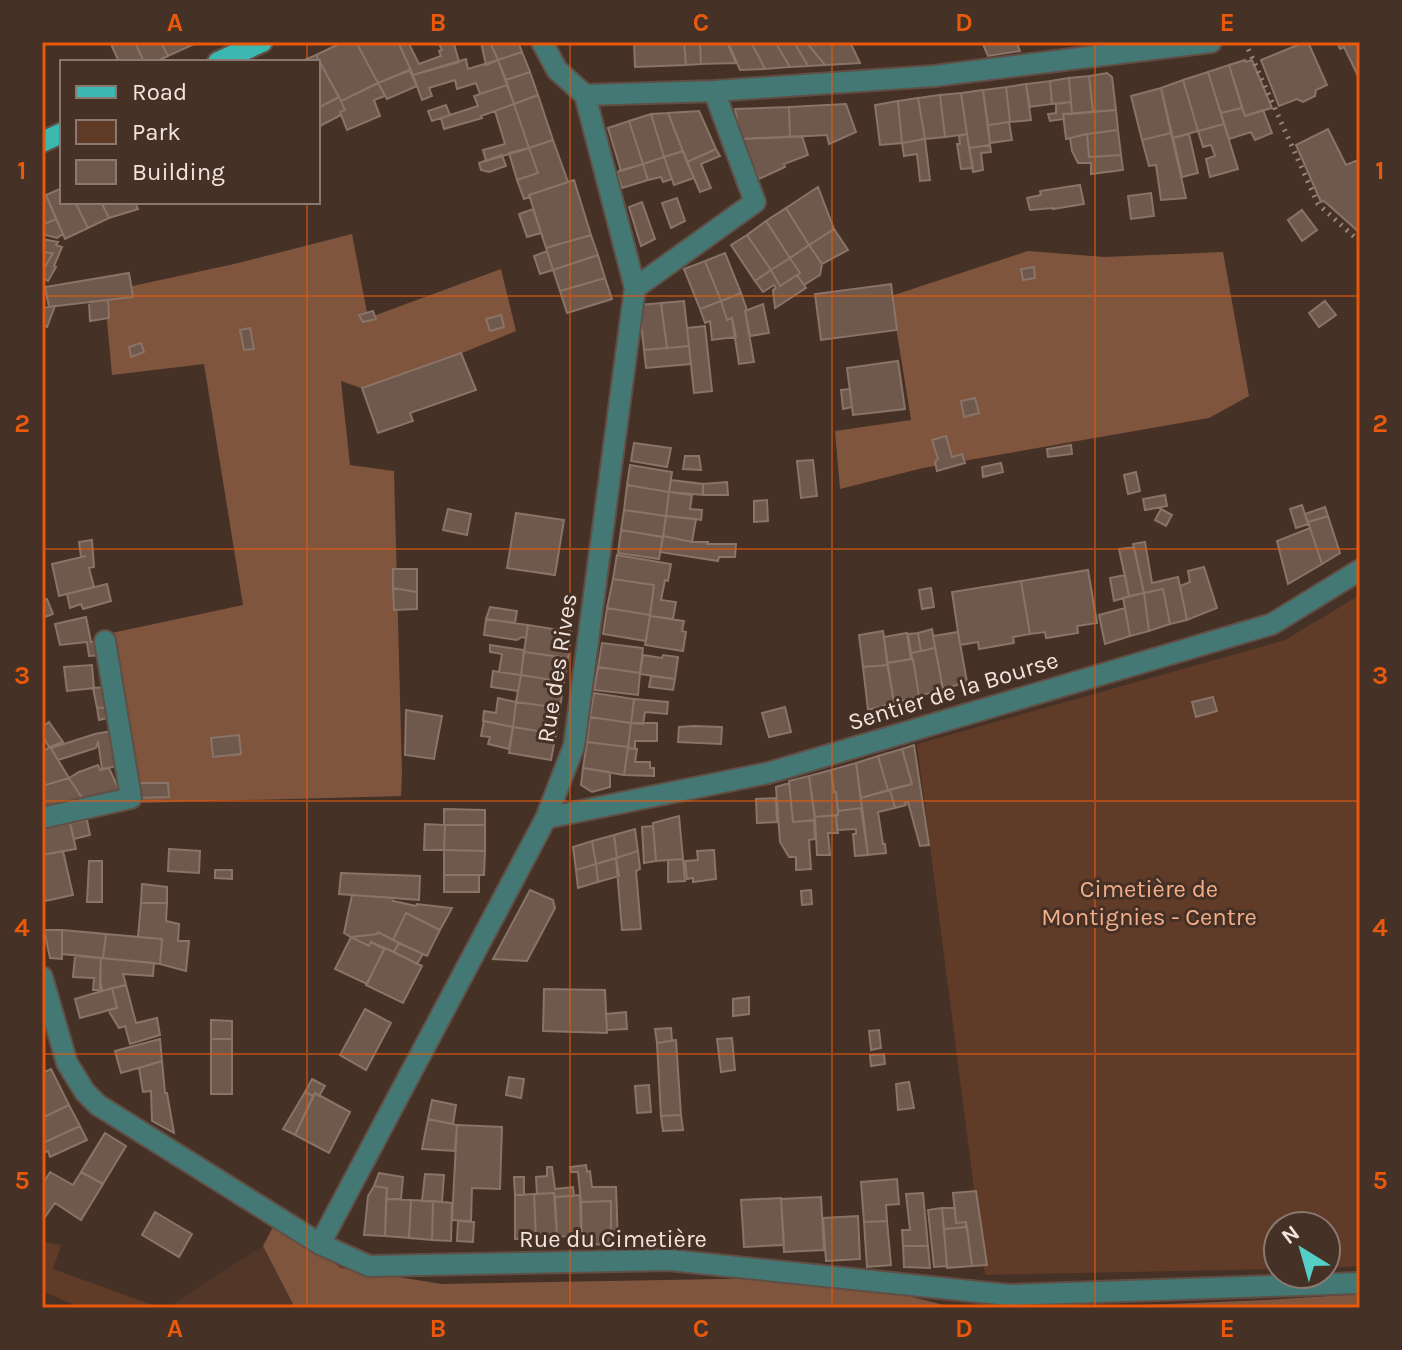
<svg xmlns="http://www.w3.org/2000/svg" width="1402" height="1350" font-family="Karla,sans-serif">
<rect width="100%" height="100%" fill="#463127"/>
<path fill="#523729" d="M263,1246L295,1308H167L168,1307Z"/>
<path fill="#5f3b28" d="M1360,595V1266L1326,1268V1226H1278V1269L985,1275L917,744L1285,640Z
M42,1242L61,1245L53,1269L161,1308H81L42,1291Z"/>
<path fill="#7f553e" d="M352,234L368,318L501,269L516,331L462,353L361,388L341,381L350,465L394,471L402,772L401,796L136,803L107,634L243,605L204,364L112,375L105,299L128,287L234,264Z
M1028,251L1105,257L1223,252L1249,396L1209,418L923,468L840,489L835,431L911,420L891,296Z
M276,1221L341,1268L442,1284L832,1277L956,1308H295L263,1246Z
M1360,1294V1308H1071L1266,1300Z"/>
<path fill="#6f594d" stroke="#8a7367" stroke-width="2" d="M110,42H135L144,62H119Z
M135,42H161L168,56L155,62H144Z
M161,42H194V44L168,56Z
M343,42H356L378,83L341,101L316,55Z
M356,42H398L411,70L378,83Z
M398,42H408L419,64L441,56L439,51L442,50L438,42H459L454,44L459,62L413,75Z
M481,42H490L498,60L486,65Z
M490,42H518L522,52L498,60Z
M634,42H684L686,65L635,67Z
M684,42H700L701,64L686,65Z
M700,42H727L736,63L701,64Z
M728,42H751L765,69L740,70Z
M774,42H775L790,67L765,69L751,42Z
M775,42H794L808,66L790,67Z
M794,42H806L825,65L808,66Z
M806,42H850L860,63L825,65Z
M982,42H1016L1020,51L988,56Z
M1305,42H1308L1327,85L1316,90L1315,96L1303,102L1297,99L1279,106L1261,60Z
M1337,42H1360V80L1344,47L1340,49Z
M522,52L530,72L506,80L498,60Z
M316,55L339,97L318,108V62H300Z
M466,59L468,69L498,60L507,85L480,94L476,83L457,89L455,80L429,88L432,96L422,100L413,75Z
M1245,60L1246,62L1252,60L1272,108L1245,116L1229,65Z
M1229,65L1242,108L1221,113L1208,72Z
M409,70L417,86L387,99L378,83Z
M530,72L538,95L514,104L506,80Z
M1208,72L1224,124L1198,131L1183,80Z
M1107,73L1112,77L1116,110L1093,112L1089,76Z
M1089,76L1093,112L1072,114L1069,78Z
M1069,78L1071,102L1052,104L1050,81Z
M1183,80L1198,131L1173,138L1161,88Z
M1050,81L1052,104L1030,107L1026,84Z
M378,83L385,96L374,100L380,116L347,130L340,112L345,110L341,101Z
M1026,84L1031,120L1010,122L1006,87Z
M507,85L514,104L481,116L482,118L444,129L441,118L478,106L474,96Z
M1006,87L1010,122L988,125L983,90Z
M1161,88L1171,133L1142,140L1131,96Z
M983,90L990,145L969,148L961,93Z
M961,93L967,134L945,137L940,95Z
M538,95L553,140L529,148L514,104Z
M940,95L945,137L925,139L918,98Z
M339,97L345,110L340,112L341,115L320,126L318,121V108Z
M918,98L925,139L902,143L898,101Z
M898,101L902,143L880,145L875,105Z
M1071,102L1072,114H1063L1064,119L1050,121L1048,114L1056,113V104Z
M514,104L529,148L486,161L483,150L505,144L495,111Z
M846,104L856,132L829,144L827,135L790,137L789,107Z
M446,105L450,115L432,121L428,111Z
M789,107L790,137L741,139L735,109Z
M1242,108L1245,116L1263,110L1272,133L1255,140L1251,132L1229,139L1221,113Z
M1116,110L1118,130L1087,134L1066,139L1063,114Z
M699,111L716,149L687,162L668,113Z
M668,113L683,151L664,157L651,114Z
M651,114L664,157L643,164L629,121Z
M629,121L643,164L621,171L608,128Z
M1009,122L1012,140L990,143L988,125Z
M1224,124L1238,169L1210,177L1206,159L1215,156L1211,145L1203,147L1198,131Z
M1328,129L1346,165L1358,160L1360,164V233L1324,201L1321,202L1296,145Z
M1118,130L1121,155L1089,157L1087,134Z
M1171,133L1186,198L1161,200L1156,165L1149,166L1142,140Z
M967,134L973,168L961,169L957,144H960L959,136Z
M1087,134L1089,157L1121,155L1123,170L1091,174V163H1078L1072,151L1070,138Z
M1189,134L1198,173L1182,177L1173,138Z
M802,136L808,155L784,164L785,167L759,179L741,139Z
M925,139L930,180L920,181L917,154L904,156L902,143Z
M553,140L568,182L529,195L530,197L524,199L517,180L538,173L529,148Z
M990,145L991,152L981,153L983,170L973,172L969,148Z
M529,148L538,173L517,180L509,153Z
M716,149L720,156L701,164L711,188L700,192L687,162Z
M683,151L694,178L674,185L664,157Z
M502,155L506,166L489,172L481,170L479,163Z
M664,157L672,179L663,182L661,177L648,180L643,164Z
M643,164L648,180L622,188L617,173L619,171Z
M574,180L591,235L546,248L529,195Z
M1080,185L1084,204L1053,209V208L1030,210L1027,198L1041,195L1040,191Z
M818,187L834,229L809,245L786,208Z
M62,188V202H75L88,228L65,239L46,195Z
M1151,193L1154,216L1131,219L1128,196Z
M46,195L56,219L42,225V197Z
M677,198L685,221L671,228L662,203Z
M75,202H101L109,218L88,228Z
M101,202H135L138,209L109,218Z
M642,202L655,239L641,246L629,207Z
M786,208L809,245L790,258L766,221Z
M533,209L541,233L527,237L519,214Z
M1302,210L1317,230L1302,241L1288,220Z
M56,219L63,234L57,238L42,234V225Z
M766,221L790,258L771,270L747,235Z
M834,229L848,250L822,264L809,245Z
M591,235L598,255L553,270L546,248Z
M747,235L771,270L755,281L731,245Z
M42,239L58,242L56,245L62,247L54,266L56,267L48,281L45,279L42,282V272L53,253L42,252Z
M809,245L822,264L820,275L804,285L797,275L800,273L790,258Z
M547,251L553,270L540,274L534,256Z
M42,252L53,253L42,272Z
M725,253L741,293L721,301L705,261Z
M598,255L605,278L560,291L553,270Z
M790,258L800,273L780,286L771,270Z
M705,261L721,301L700,309L684,269Z
M1034,267L1035,278L1023,280L1021,269Z
M771,270L780,286L797,275L806,288L775,308L773,290L776,288L774,285L763,292L755,281Z
M129,273L133,297L49,307L45,287Z
M605,278L612,299L567,313L560,291Z
M891,284L897,330L821,340L815,294Z
M741,293L747,310L745,311L754,362L739,364L732,318L727,320L721,301Z
M108,300L109,318L90,321L89,302Z
M684,301L689,346L667,348L661,303Z
M721,301L727,320L732,318L736,337L712,340L710,321L705,323L700,309Z
M1325,301L1336,315L1319,327L1309,313Z
M661,303L667,348L644,350L639,305Z
M763,304L769,333L750,336L745,311Z
M55,306L47,327L42,324V308Z
M373,311L376,319L363,322L359,315Z
M501,315L504,327L490,331L486,319Z
M705,326L712,391L694,393L687,328Z
M250,328L254,349L244,350L240,330Z
M141,343L144,352L131,357L129,347Z
M689,346L691,364L646,368L644,350Z
M461,353L476,390L410,413L413,421L378,433L362,388Z
M898,361L905,409L853,415L847,368Z
M850,389L852,407L843,409L841,390Z
M975,398L979,413L964,417L961,401Z
M946,436L952,457L962,454L965,463L937,471L935,462L938,459L932,440Z
M634,443L671,448L667,467L631,461Z
M1071,445L1072,454L1048,457L1047,449Z
M685,456H699L701,470L683,469Z
M813,460L817,496L801,498L797,461Z
M1001,463L1003,472L983,477L982,467Z
M630,465L672,472L669,492L627,485Z
M1136,472L1140,491L1128,494L1124,475Z
M671,480L703,484V495L669,492Z
M727,482L728,495H703V484Z
M627,485L669,492L666,516L624,510Z
M669,492L692,495L690,509L702,510L701,520L666,516Z
M1165,495L1167,506L1145,510L1143,499Z
M767,500L768,521L754,522V501Z
M1302,505L1308,524L1296,528L1290,509Z
M1325,507L1328,516L1308,522L1305,514Z
M448,509L471,514L467,535L443,530Z
M1161,509L1172,515L1166,526L1155,520Z
M624,510L666,516L663,537L621,530Z
M516,513L564,520L555,575L507,568Z
M666,516L696,519L692,542L663,536Z
M1328,516L1340,553L1322,564L1308,522Z
M1310,528L1322,564L1288,584L1277,541Z
M621,530L663,537L659,559L618,553Z
M663,536L692,542H708L707,544H736L735,557H719L718,561L660,552Z
M92,540L94,567L89,568L94,587L59,596L52,564L86,556L81,557L79,542Z
M1145,542L1152,583L1178,577L1187,620L1170,624L1163,589L1144,593L1133,544Z
M1134,547L1144,593L1129,596L1119,549Z
M617,555L671,564L668,581L665,580L661,600L676,602L673,619L650,616L654,585L613,579Z
M1204,567L1217,608L1187,620L1180,586L1190,582L1188,571Z
M393,569H417V592L393,588Z
M1088,570L1097,623L1077,626L1078,633L1046,638L1045,632L1030,634L1021,581Z
M1125,575L1129,596L1114,601L1110,578Z
M613,579L654,585L650,615L607,608Z
M1021,581L1030,634L1013,637L1014,643L979,649L978,642L960,645L952,592Z
M107,584L111,601L83,609L81,604L70,608L67,594Z
M393,588L417,592V609L394,610Z
M931,588L934,607L922,609L919,590Z
M1163,589L1170,624L1149,631L1144,593Z
M1144,593L1149,631L1130,636L1123,598Z
M47,599L53,614L42,618V600Z
M490,607L517,611L515,623L486,619Z
M607,608L650,615L646,641L603,634Z
M1125,608L1130,636L1105,644L1099,615Z
M650,616L684,621L682,631L686,632L683,651L645,645Z
M86,617L91,642H101L104,655L89,656L87,642L60,645L55,624Z
M486,619L528,625L526,638L522,637L517,640L484,635Z
M528,625L572,632L568,658L524,652Z
M932,629L935,648L921,651L918,633Z
M883,631L888,665L863,667L859,635Z
M958,632L967,682L943,689L933,636Z
M907,633L911,659L887,663L884,637Z
M918,633L921,651L911,653L908,634Z
M602,643L643,648L640,673L598,667Z
M490,645L524,650L521,675L499,672L502,654L490,652Z
M935,648L943,689L919,696L913,659H912L911,653Z
M524,652L568,658L564,682L521,675Z
M643,655L662,658L663,655L678,657L675,679L640,674Z
M912,659H913L919,696L894,703L887,663Z
M92,665L94,688L67,691L64,667Z
M888,665L894,703L868,710L863,667Z
M598,667L640,673L638,695L594,690Z
M493,671L521,675L518,691L491,687Z
M521,675L564,682L560,708L516,702Z
M651,676L675,679L673,690L649,687Z
M107,687L111,707L97,708L93,688Z
M594,693L634,699L631,723L590,717Z
M1213,697L1217,711L1196,717L1192,702Z
M498,698L516,702L513,727L483,721L484,711L496,713Z
M634,699L668,702L667,714L645,712L643,724L631,723Z
M516,702L560,708L556,734L513,727Z
M111,707L112,717L99,720L97,708Z
M785,707L791,732L769,737L762,713Z
M406,710L442,716L434,759L405,755Z
M590,717L631,723L628,747L587,742Z
M484,721L513,727L509,749L488,744L490,737L481,736Z
M49,722L63,742L49,747L42,735V727Z
M631,723H657V741H635V749L628,748Z
M694,726L722,727L721,744L678,742L679,727Z
M513,727L556,734L551,760L509,753Z
M117,730L123,765L102,769L98,741L96,748L58,760L51,748L95,734Z
M239,735L241,754L213,757L211,738Z
M587,742L628,747L624,775L583,768Z
M914,745L929,845L920,846L908,802L905,803L906,805L895,808L890,790L912,784L902,749Z
M50,747L69,778L42,786V752Z
M628,748L637,749L635,762H650V768H654V776L624,775Z
M902,749L912,784L888,790L878,756Z
M878,756L888,790L861,798L856,763Z
M856,763L862,808L838,811L836,792H834L831,770Z
M98,765L100,770L109,768L119,790L84,801L69,778L79,772Z
M583,768L610,772V787L592,792L581,785Z
M831,770L834,792H836L838,815L815,817L809,776Z
M809,776L815,820L793,822L789,781Z
M69,778L84,801L42,810V786Z
M138,783H168L169,797L138,798Z
M789,783L793,822L814,820L815,839L809,840L811,869L796,870V857H789L780,842L776,787Z
M890,790L895,808L878,812L883,844H885L886,853L868,855L861,798Z
M776,798L777,822L757,823L756,799Z
M861,808L868,855L855,856L853,834H856V829L837,830L836,815H838V811Z
M444,809L485,810V825H445L444,850H424L425,824L444,825Z
M836,815L838,833H828L830,855H817L815,817Z
M679,816L683,859L656,861L653,823Z
M87,820L90,835L74,839L70,823Z
M70,823L76,849L42,855V829Z
M445,825H485V851L444,850Z
M653,826L656,861L644,863L642,827Z
M635,829L638,851L617,858L614,835Z
M614,835L617,858L596,864L592,841Z
M592,841L596,864L576,870L573,847Z
M169,849L200,851L199,873L168,871Z
M444,850L485,851L484,875H444Z
M714,850L716,879L693,882V878L687,879L685,861L698,860L697,851Z
M63,851L73,895L45,901L42,887V855Z
M638,851L640,869L636,871L641,929L622,930L616,858Z
M616,858L619,876L598,882L596,864Z
M683,859L685,881L668,882V860Z
M89,861H102V902H87Z
M596,864L598,882L578,888L576,870Z
M215,870H232V879L215,878Z
M341,873L420,876L419,900L339,894Z
M444,875H479V892H444Z
M142,884L167,887V903H141Z
M530,890L553,900L555,908L527,961L493,959Z
M811,890L812,904L802,905L801,891Z
M352,895L394,898L393,901L416,906L417,904L452,908L440,930L406,913L393,940L378,932L377,934L351,937L344,933Z
M141,903H167L166,921L179,924L178,941H189L186,971L160,964L162,939L138,937Z
M406,913L440,930L427,956L393,940Z
M44,930H62V959L50,958Z
M62,930L106,934L103,958L62,954Z
M378,932L399,943L394,952L371,942L369,946L351,937L377,934Z
M106,934L162,939L160,964L103,958Z
M351,937L369,946L371,942L384,949L367,984L335,969Z
M399,943L423,954L417,964L394,952Z
M385,948L422,966L403,1003L366,985Z
M75,956L101,958L100,990H93L94,978L73,977Z
M101,958L154,963L153,976L123,974L126,985L102,991L100,978Z
M126,985L136,1023L157,1018L160,1035L130,1044L125,1026L119,1028L108,1010L117,1008L112,988Z
M112,988L117,1008L80,1018L75,999Z
M544,989L605,990L607,1033L543,1031Z
M749,997V1014L733,1016V999Z
M365,1009L391,1023L366,1070L340,1055Z
M626,1012L627,1029L607,1030L606,1014Z
M211,1020L232,1021V1039H211Z
M671,1028L672,1041L657,1043L655,1029Z
M879,1030L881,1048L871,1050L869,1031Z
M732,1038L735,1070L721,1072L717,1039Z
M160,1039L162,1061L121,1073L115,1051Z
M211,1039H232V1094H211Z
M676,1040L681,1115L661,1116L657,1043Z
M884,1054L885,1064L871,1066L870,1055Z
M162,1061L165,1093H167L174,1133L152,1121L151,1091L143,1092L139,1068Z
M51,1069L69,1105L42,1118V1073Z
M509,1077L524,1079L521,1098L506,1095Z
M312,1079L325,1086L319,1096L315,1093L313,1096L305,1092Z
M909,1082L914,1108L898,1110L896,1084Z
M649,1085L651,1112L637,1113L635,1086Z
M305,1092L313,1096L295,1135L283,1129Z
M315,1093L350,1112L329,1153L295,1135Z
M432,1100L456,1105L453,1124L428,1119Z
M69,1105L80,1126L43,1143L42,1118Z
M681,1115L683,1130L663,1131L661,1116Z
M428,1119L457,1125L455,1151L422,1149Z
M457,1125L502,1127L500,1189L472,1188L471,1221L452,1220Z
M80,1126L87,1140L50,1157L48,1151L42,1153V1140L43,1143Z
M105,1133L126,1146L103,1184L81,1172Z
M586,1165L587,1172L590,1171L592,1187H616L618,1242L611,1241V1201L581,1202L578,1172H571L570,1167Z
M547,1167H552L555,1189L573,1187L574,1196L555,1197L554,1193L537,1194L536,1177L547,1176Z
M50,1172L73,1185L81,1172L103,1184L81,1220L55,1203L45,1217L42,1215V1185Z
M379,1173L403,1177L401,1199H386L387,1188L374,1186Z
M425,1174L444,1175L442,1202L422,1201Z
M514,1177H524V1195H515Z
M897,1179L899,1204L886,1205L887,1221L864,1222L861,1182Z
M374,1186L387,1188L385,1236L364,1235L368,1196Z
M976,1191L987,1265L972,1266L966,1222L956,1223L953,1193Z
M554,1193L557,1237L536,1238L534,1194Z
M923,1193L928,1246H903L902,1230H910L906,1194Z
M534,1194L536,1238L515,1239V1195Z
M580,1195L581,1235L557,1237L555,1197Z
M821,1197L824,1250L784,1252L781,1199Z
M781,1198L784,1245L744,1247L741,1200Z
M386,1199L411,1200L409,1238L385,1236Z
M411,1200L433,1201L432,1240L409,1238Z
M433,1201L452,1203L451,1241L432,1240Z
M611,1201V1244L582,1245L581,1202Z
M942,1208H955L956,1223L966,1222V1227L944,1229Z
M942,1208L947,1266L934,1267L928,1210Z
M155,1212L192,1234L179,1257L142,1235Z
M858,1216L860,1259L826,1261L823,1218Z
M458,1221L474,1222L473,1242L457,1241Z
M887,1221L891,1265L867,1267L864,1222Z
M967,1227L972,1266L947,1268L944,1229Z
M903,1246H928L930,1268L904,1267Z"/>
<g fill="none" stroke-linecap="round" stroke-linejoin="round">
<defs>
<path id="minor" d="M542,42L557,70L585,95L714,91L934,76L1211,42
M635,288L755,202L714,91
M42,818L131,798L105,641
M546,818L768,773L1272,624L1360,570
M42,977L67,1063L85,1092L98,1105L320,1244L369,1266L669,1260L1009,1295L1360,1283
M320,1244L546,818L574,746L635,288L585,95"/>
<path id="major" d="M218,62L262,42
M42,142L62,133"/>
</defs>
<use href="#minor" stroke="#614e44" stroke-width="24"/>
<use href="#major" stroke="#614e44" stroke-width="24"/>
<path stroke="#95847b" stroke-width="5" stroke-dasharray="2 6" stroke-linecap="butt" d="M1245,42L1318,204L1360,242"/>
<use href="#minor" stroke="#437874" stroke-width="20"/>
<use href="#major" stroke="#3bb8b0" stroke-width="20"/>
</g>
<path fill="none" stroke="#e8590c" stroke-width="2" stroke-opacity="0.55" d="M307,42V62M570,42V1308M832,42V1308M1095,42V1308M307,202V1308M42,296H1360M42,549H1360M42,801H1360M42,1054H1360"/>
<g text-anchor="middle" dominant-baseline="central" stroke-width="6" stroke-linejoin="round" paint-order="stroke">
<g font-size="24" fill="#f1e4dd" stroke="#463127">
<text transform="translate(557 668) rotate(-81)">Rue des Rives</text>
<text transform="translate(953 691) rotate(-17)">Sentier de la Bourse</text>
<text x="613" y="1239">Rue du Cimetière</text>
</g>
<g font-size="24" fill="#f3ad88" stroke="#463127">
<text x="1149" y="889">Cimetière de<tspan x="1149" dy="28">Montignies - Centre</tspan></text>
</g>
</g>
<rect width="1402" height="1350" fill="none" stroke="#463127" stroke-width="88"/>
<rect x="60" y="60" width="260" height="144" fill="#463127" stroke="#8a7970" stroke-width="2"/>
<rect x="76" y="86" width="40" height="12" fill="#3bb8b0" stroke="#8a7970" stroke-width="2"/>
<text x="132" y="100" font-size="24" fill="#f1e4dd">Road</text>
<rect x="76" y="120" width="40" height="24" fill="#5f3b28" stroke="#8a7970" stroke-width="2"/>
<text x="132" y="140" font-size="24" fill="#f1e4dd">Park</text>
<rect x="76" y="160" width="40" height="24" fill="#6f594d" stroke="#8a7970" stroke-width="2"/>
<text x="132" y="180" font-size="24" fill="#f1e4dd">Building</text>
<g transform="translate(1302 1250) rotate(323)"><circle r="38" fill="#463127" stroke="#8a7970" stroke-width="2"/>
<path d="M0-6L14 30L0 20L-14 30Z" fill="#55cec6"/>
<text y="-12" font-size="22" font-weight="bold" text-anchor="middle" fill="#f1e4dd">N</text>
</g>
<rect x="44" y="44" width="1314" height="1262" fill="none" stroke="#e8590c" stroke-width="3"/>
<g font-size="26" text-anchor="middle" font-weight="bold" fill="#e8590c">
<text x="175" y="31">A</text>
<text x="438" y="31">B</text>
<text x="701" y="31">C</text>
<text x="964" y="31">D</text>
<text x="1227" y="31">E</text>
<text x="22" y="179">1</text>
<text x="1380" y="179">1</text>
<text x="22" y="432">2</text>
<text x="1380" y="432">2</text>
<text x="22" y="684">3</text>
<text x="1380" y="684">3</text>
<text x="22" y="936">4</text>
<text x="1380" y="936">4</text>
<text x="22" y="1189">5</text>
<text x="1380" y="1189">5</text>
<text x="175" y="1337">A</text>
<text x="438" y="1337">B</text>
<text x="701" y="1337">C</text>
<text x="964" y="1337">D</text>
<text x="1227" y="1337">E</text>
</g>
</svg>
